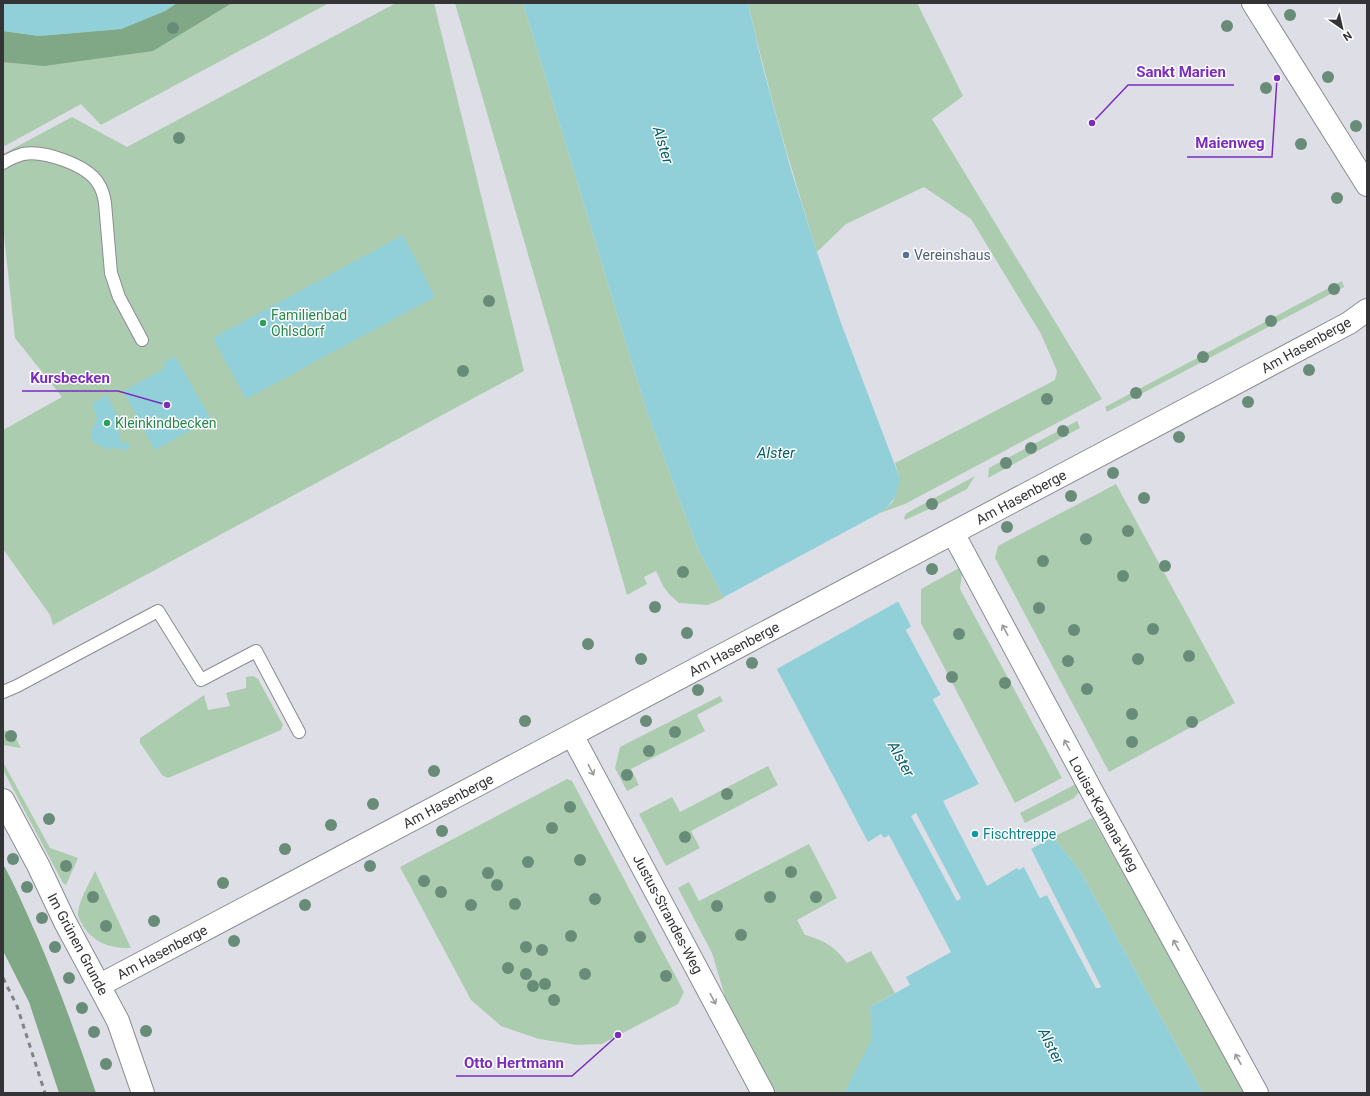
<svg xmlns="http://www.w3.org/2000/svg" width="1370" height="1096" font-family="Roboto,sans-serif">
<rect width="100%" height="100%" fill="#dedfe6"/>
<path fill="#abccaf" d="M3,3H329L101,125L81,104L3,147Z
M396,3H434L524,371L53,625L50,615L3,549V430L62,397L15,338L3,226V154L72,117L127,147Z
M455,3H523L646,409L698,549L724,598L708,605L679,603L670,595L663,586L656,571L644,577L647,584L627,595Z
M748,3H917L963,96L932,119L1102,399L905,504L880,513L893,502L899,476L895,463L1055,380L1057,371L1041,334L971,219L924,187L846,224L817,252C791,169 767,87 748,3Z
M1342,281L1344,287L1107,412L1105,407Z
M1077,421L1080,428L988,478L989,468Z
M975,476L967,489L927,510L905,520L904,517L907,513Z
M1116,484L1235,703L1109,772L995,558L998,546Z
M959,568L962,573L960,589L1062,778L1015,803L921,623V589Z
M253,676L258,679L283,725L281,730L168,778L162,775L140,743V738L204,695L208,710L230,706L226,693L246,688V677Z
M720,696L723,701L697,715L705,731L631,769L639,785L627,791L615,768L620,747Z
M3,730L13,733L21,748L3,745Z
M3,762L50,848L78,858L66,885L63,883L3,770Z
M768,766L778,785L691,831L700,848L666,866L639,814L672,797L680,812Z
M567,779L572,781L684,992L678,1004L602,1044L577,1045L539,1039L501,1026L471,1000L400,867Z
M1076,784L1080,791L1074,798L1025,823L1020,813Z
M1092,818L1247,1093H1203L1080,871L1053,837Z
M809,844L837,898L797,920L805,935C826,941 834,946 847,963L871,951L895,993L870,1007L873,1039L844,1093H775L727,1003L712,953L678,888L689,882L699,901Z
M95,871L131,948C111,949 94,943 83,926C81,921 77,917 78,912C80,898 89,884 95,871Z"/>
<path fill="#80a786" d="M177,3H232L153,51L44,66L3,62V31L39,36L121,29L165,11Z
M3,864C16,887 26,912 37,936C59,987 78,1040 96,1093H59L29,1002L3,951Z"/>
<path fill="#92d0d9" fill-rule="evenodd" d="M3,3H177L165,11L121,29L39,36L3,31Z
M523,3H748L762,64L791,170L817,252L841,323L899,476C900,504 880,514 858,526L909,622L911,627L906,630L941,695L933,700L979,784L943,801L987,886L1017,868L1019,870L1024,867L1040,898L1047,895L1096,988L1101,987L1031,849L1053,837L1080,871L1203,1093H844L872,1039L870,1007L910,985L906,977L951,952L889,835L884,838L881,834L868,842L736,592L724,598L698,549L646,409ZM916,813L961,898L957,901L911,816Z
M403,235L435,297L246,399L213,338Z
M175,356L211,419L155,450L123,391L165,368L163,363Z
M107,395L118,417V427L120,441L130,444V447L126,450H122L120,447L117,449L112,448L110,449C102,447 90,444 91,434C91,429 96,424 97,419L92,403Z"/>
<path fill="#dedfe6" d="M880,513L881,515L860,527L899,601L775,670L735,594L725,599L724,597Z
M911,627L912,629L909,631L943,694L942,696L936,700L981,783L980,785L933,699L941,695L906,630Z
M1030,847L1052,892L1101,987L1096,988L1047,895L1040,898L1023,865L1026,866L1041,896L1046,893L1049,894L1097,985H1098L1050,893L1029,850Z"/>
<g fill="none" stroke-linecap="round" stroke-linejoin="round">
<defs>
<path id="service" d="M3,163C9,159 16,156 23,154C44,150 87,165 98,183C102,189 104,196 105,203L111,273L119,297L142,340
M3,692L17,686L158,611L201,680L256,651L299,732"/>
<path id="minor" d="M953,533L1096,799L1257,1093
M572,735L763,1093
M3,800L38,865L65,922L118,1021L143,1093
M100,985L1349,323L1367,310"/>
<path id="tertiary" d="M1253,3L1367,185"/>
</defs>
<use href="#service" stroke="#8b8c92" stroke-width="14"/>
<use href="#minor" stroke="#8b8c92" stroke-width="24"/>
<use href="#tertiary" stroke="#8b8c92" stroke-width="24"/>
<use href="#service" stroke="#fff" stroke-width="12"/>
<use href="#minor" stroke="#fff" stroke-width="22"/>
<use href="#tertiary" stroke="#fff" stroke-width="22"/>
<path stroke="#818286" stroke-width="3" stroke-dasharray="5 5" stroke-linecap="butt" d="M3,978L17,1006L45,1093"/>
</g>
<g fill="#698c78">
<circle cx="1290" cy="15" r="6"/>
<circle cx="1227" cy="26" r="6"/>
<circle cx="173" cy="28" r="6"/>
<circle cx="1328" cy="77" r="6"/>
<circle cx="1266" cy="88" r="6"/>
<circle cx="1356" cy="126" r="6"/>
<circle cx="179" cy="138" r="6"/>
<circle cx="1301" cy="144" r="6"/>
<circle cx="1337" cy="198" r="6"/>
<circle cx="1334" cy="289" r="6"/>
<circle cx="489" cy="301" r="6"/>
<circle cx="1271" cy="321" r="6"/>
<circle cx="1203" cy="357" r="6"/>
<circle cx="1309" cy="370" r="6"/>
<circle cx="463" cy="371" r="6"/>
<circle cx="1136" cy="393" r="6"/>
<circle cx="1047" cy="399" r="6"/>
<circle cx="1248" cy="402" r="6"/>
<circle cx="1063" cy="431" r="6"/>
<circle cx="1179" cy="437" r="6"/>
<circle cx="1031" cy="448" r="6"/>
<circle cx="1006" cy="463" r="6"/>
<circle cx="1113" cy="473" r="6"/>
<circle cx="1071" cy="496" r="6"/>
<circle cx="1144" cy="498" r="6"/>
<circle cx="932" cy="504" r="6"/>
<circle cx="1007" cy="527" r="6"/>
<circle cx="1128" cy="531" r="6"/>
<circle cx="1086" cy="539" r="6"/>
<circle cx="1043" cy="561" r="6"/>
<circle cx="1165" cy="566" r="6"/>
<circle cx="932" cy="569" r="6"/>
<circle cx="683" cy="572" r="6"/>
<circle cx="1123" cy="576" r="6"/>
<circle cx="655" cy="607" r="6"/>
<circle cx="1039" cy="608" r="6"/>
<circle cx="1153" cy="629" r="6"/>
<circle cx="1074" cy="630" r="6"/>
<circle cx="687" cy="633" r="6"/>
<circle cx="959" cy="634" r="6"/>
<circle cx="588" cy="644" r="6"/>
<circle cx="1189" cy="656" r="6"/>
<circle cx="641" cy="659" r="6"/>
<circle cx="1138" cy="659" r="6"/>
<circle cx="1068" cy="661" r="6"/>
<circle cx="752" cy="663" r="6"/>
<circle cx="952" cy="677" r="6"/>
<circle cx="1005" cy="683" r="6"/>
<circle cx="1087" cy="689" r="6"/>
<circle cx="698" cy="690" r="6"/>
<circle cx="1132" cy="714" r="6"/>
<circle cx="525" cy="721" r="6"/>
<circle cx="646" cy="721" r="6"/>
<circle cx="1192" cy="722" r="6"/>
<circle cx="675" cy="732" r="6"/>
<circle cx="11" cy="736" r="6"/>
<circle cx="1132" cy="742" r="6"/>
<circle cx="649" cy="751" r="6"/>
<circle cx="434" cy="771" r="6"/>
<circle cx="627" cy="775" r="6"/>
<circle cx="727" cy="794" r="6"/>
<circle cx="373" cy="804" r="6"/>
<circle cx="570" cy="807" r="6"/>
<circle cx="49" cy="819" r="6"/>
<circle cx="331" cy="825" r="6"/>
<circle cx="552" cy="828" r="6"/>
<circle cx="442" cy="831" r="6"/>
<circle cx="685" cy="837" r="6"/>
<circle cx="285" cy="849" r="6"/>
<circle cx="13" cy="859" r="6"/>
<circle cx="580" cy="860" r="6"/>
<circle cx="528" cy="862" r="6"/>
<circle cx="66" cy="866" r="6"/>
<circle cx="370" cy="866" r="6"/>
<circle cx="791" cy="872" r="6"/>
<circle cx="488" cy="873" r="6"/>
<circle cx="424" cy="881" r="6"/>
<circle cx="223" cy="883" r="6"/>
<circle cx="497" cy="885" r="6"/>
<circle cx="27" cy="887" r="6"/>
<circle cx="441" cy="892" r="6"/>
<circle cx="93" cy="897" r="6"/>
<circle cx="770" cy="897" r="6"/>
<circle cx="816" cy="897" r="6"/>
<circle cx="595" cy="899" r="6"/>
<circle cx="515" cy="904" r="6"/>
<circle cx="305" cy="905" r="6"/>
<circle cx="471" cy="905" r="6"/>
<circle cx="717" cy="906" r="6"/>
<circle cx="42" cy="918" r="6"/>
<circle cx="154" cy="921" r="6"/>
<circle cx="106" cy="926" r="6"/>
<circle cx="741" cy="935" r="6"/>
<circle cx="571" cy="936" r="6"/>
<circle cx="640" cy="937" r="6"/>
<circle cx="234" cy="941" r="6"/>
<circle cx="55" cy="947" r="6"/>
<circle cx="526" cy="947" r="6"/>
<circle cx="542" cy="950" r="6"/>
<circle cx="508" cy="968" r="6"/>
<circle cx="526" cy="974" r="6"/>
<circle cx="585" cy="974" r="6"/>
<circle cx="666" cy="976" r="6"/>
<circle cx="69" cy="978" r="6"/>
<circle cx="545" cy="984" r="6"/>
<circle cx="533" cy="986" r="6"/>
<circle cx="554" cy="1000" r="6"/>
<circle cx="82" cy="1008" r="6"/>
<circle cx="146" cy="1031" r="6"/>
<circle cx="94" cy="1032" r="6"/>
<circle cx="106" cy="1064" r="6"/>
</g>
<defs><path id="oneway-shaft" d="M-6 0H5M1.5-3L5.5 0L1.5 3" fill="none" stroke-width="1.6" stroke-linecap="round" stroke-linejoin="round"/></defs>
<g stroke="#9a9a9b">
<use href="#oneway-shaft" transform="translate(1005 630) rotate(-118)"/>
<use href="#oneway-shaft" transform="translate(1067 745) rotate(-118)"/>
<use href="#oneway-shaft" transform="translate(591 770) rotate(62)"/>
<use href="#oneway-shaft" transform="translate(1176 945) rotate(-119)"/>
<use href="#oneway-shaft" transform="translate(713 999) rotate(62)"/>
<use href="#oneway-shaft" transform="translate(1238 1059) rotate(-119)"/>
</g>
<circle fill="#5c6f8a" stroke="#fff" stroke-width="1.5" cx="906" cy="255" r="4"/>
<g fill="#2e9e5b" stroke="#fff" stroke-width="1.5">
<circle cx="263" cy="323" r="4"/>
<circle cx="107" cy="423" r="4"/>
</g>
<circle fill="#0f9aa8" stroke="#fff" stroke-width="1.5" cx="975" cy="834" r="4"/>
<g text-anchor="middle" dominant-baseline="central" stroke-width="3" stroke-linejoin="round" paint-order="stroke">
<g font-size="14" fill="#4e5e75" stroke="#fff" text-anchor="start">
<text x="914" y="255">Vereinshaus</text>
</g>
<g font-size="14" fill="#27864d" stroke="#fff" text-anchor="start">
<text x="271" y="315">Familienbad<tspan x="271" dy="16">Ohlsdorf</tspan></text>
<text x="115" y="423">Kleinkindbecken</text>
</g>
<g font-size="14" fill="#343437" stroke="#fff">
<text transform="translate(1306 345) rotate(-29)">Am Hasenberge</text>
<text transform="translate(1021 497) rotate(-28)">Am Hasenberge</text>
<text transform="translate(734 649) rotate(-28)">Am Hasenberge</text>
<text transform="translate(448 801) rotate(-28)">Am Hasenberge</text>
<text transform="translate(1104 814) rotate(61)">Louisa-Kamana-Weg</text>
<text transform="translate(668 914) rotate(62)">Justus-Strandes-Weg</text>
<text transform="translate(78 944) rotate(62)">Im Grünen Grunde</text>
<text transform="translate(162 952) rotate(-28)">Am Hasenberge</text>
</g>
<g font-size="14" fill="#0d838f" stroke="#fff" text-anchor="start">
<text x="983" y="834">Fischtreppe</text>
</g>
<g font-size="15" font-style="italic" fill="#05606a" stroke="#fff">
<text transform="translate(663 145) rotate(73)">Alster</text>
<text x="776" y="453">Alster</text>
<text transform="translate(901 759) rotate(61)">Alster</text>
<text transform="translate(1051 1046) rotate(63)">Alster</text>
</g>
</g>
<path fill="none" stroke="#7b2cbf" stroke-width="1.5" d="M1092 123L1128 85H1234M1277 78L1272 157H1187M167 405L118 391H22M618 1035L572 1076H456"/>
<g fill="#7b2cbf" stroke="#fff" stroke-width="1.5">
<circle cx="1092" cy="123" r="4"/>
<circle cx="1277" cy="78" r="4"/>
<circle cx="167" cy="405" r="4"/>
<circle cx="618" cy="1035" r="4"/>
</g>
<g font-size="15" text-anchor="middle" font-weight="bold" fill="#7b2cbf" stroke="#fff" stroke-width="3" stroke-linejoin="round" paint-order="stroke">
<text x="1181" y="77">Sankt Marien</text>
<text x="1230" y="148">Maienweg</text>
<text x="70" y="383">Kursbecken</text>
<text x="514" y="1068">Otto Hertmann</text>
</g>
<rect width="1370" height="1096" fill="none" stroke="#343437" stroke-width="8"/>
<g transform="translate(1342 28) rotate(146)" stroke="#ffffff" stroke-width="3" paint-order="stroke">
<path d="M0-3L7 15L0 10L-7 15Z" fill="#343437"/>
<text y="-6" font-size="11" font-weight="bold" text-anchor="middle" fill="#343437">N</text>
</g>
</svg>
